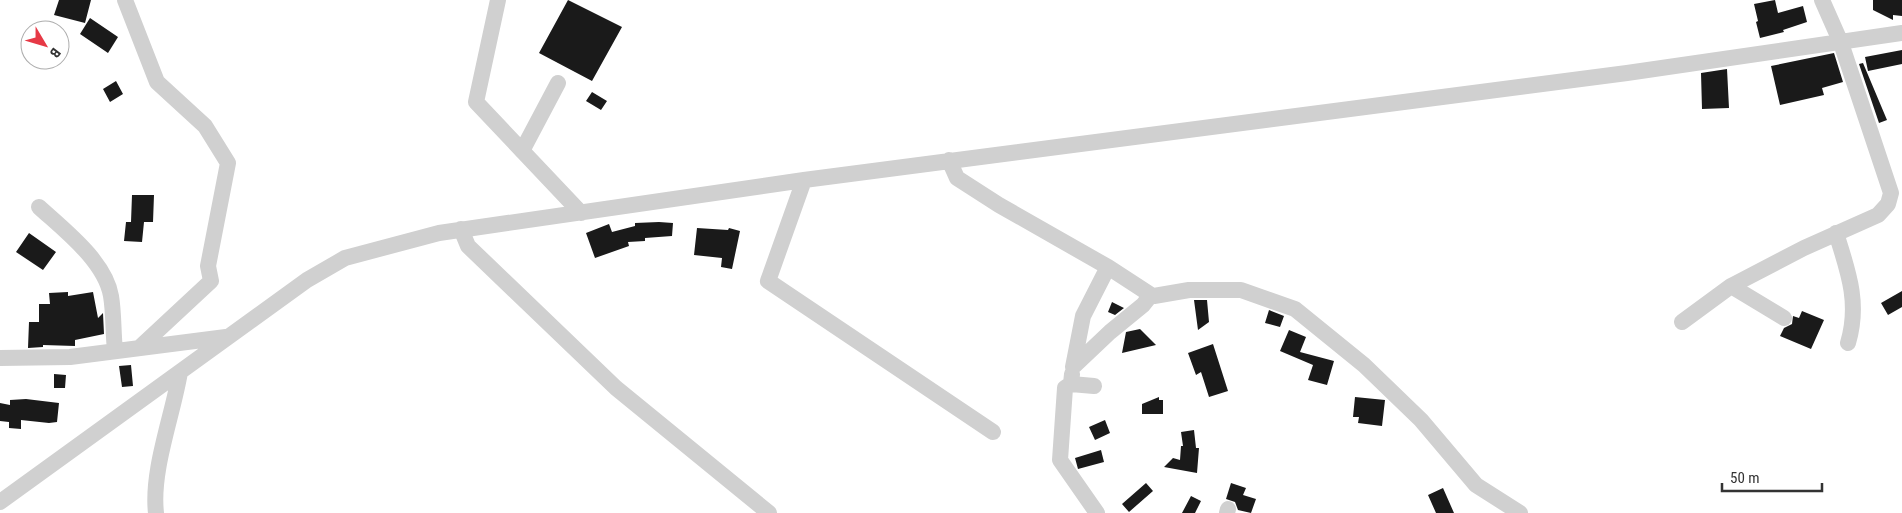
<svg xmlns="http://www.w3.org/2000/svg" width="1902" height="513" font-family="'Roboto Condensed',sans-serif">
<rect width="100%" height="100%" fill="#fff"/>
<path fill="#1a1a1a" d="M59,0H91L85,23L54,15Z
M568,0L622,27L592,81L539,53Z
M1775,0L1778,13L1803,6L1807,22L1783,30L1784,32L1760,38L1756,22L1758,21L1754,4Z
M1873,0H1902V16L1893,15V20L1873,10Z
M90,18L118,37L108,53L80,34Z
M1902,50V64L1868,71L1865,57Z
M1834,53L1843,82L1822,88L1824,95L1780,105L1771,66Z
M1863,63L1887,120L1879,123L1859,64Z
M1727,69L1729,108L1702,109L1701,73Z
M116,81L123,94L110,102L103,89Z
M592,92L607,101L601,110L586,101Z
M132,195H154L153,222H144L142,242L124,241L126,222H131Z
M659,222L673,223L672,236L645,238V241L628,242L629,246L595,258L586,233L609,224L612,232L635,226V223Z
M697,228L728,230L729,228L740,231L732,269L721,267L722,258L694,255Z
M29,233L56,252L43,270L16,252Z
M1902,291V307L1888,315L1881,303Z
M68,292V296L93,292L98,318L103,313L104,334L75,340V346L43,345V347L28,348L29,322H39V304H50L49,293Z
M1194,300H1207L1209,322L1198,330Z
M1112,302L1124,308L1115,315L1108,312Z
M1269,310L1284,316L1280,327L1265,323Z
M1802,311L1824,320L1811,349L1780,336L1784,328L1792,324L1793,316L1799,318Z
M1140,329L1156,345L1122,353L1126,332Z
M1289,330L1306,337L1300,352L1334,361L1327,385L1308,380L1313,365L1280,351Z
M1213,344L1228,391L1209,397L1201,372L1196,375L1188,353Z
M131,365L133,386L122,387L119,366Z
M54,374L66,375L65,388H54Z
M1159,397V400H1163V414H1142V404Z
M1355,397L1385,400L1382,426L1358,423L1359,417H1353Z
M26,399L59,403L57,422L49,423L21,420V429L9,428V422L0,421V403L10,405V400Z
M1105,420L1110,433L1095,440L1089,427Z
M1194,430L1196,448H1199L1197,473L1164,467L1173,458L1180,460L1181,446H1183L1181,432Z
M1101,450L1104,462L1078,469L1075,458Z
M1146,483L1153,491L1129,512L1122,504Z
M1231,483L1246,488L1243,495L1256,499L1251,513L1238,510L1235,502L1226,499Z
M1443,488L1454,513H1436L1428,495Z
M1191,496L1201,501L1195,513H1182Z"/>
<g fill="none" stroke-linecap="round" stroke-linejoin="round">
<path stroke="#d0d0d0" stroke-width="16" d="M125,0L157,82L205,126L228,163L208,266L211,281L139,348
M498,0L476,102L581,213
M522,151L558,83
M949,160L957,178L999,205L1108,267L1151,295L1154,296L1189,290H1241L1295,309L1364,365L1421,420L1476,485L1520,513
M804,180L768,281L993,432
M39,207C64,230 105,261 111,296C114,314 113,333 115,350
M461,229L468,246L616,388L769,513
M1836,233C1848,271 1860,303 1848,343
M1108,267L1083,316L1073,367L1110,332L1143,305L1151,295
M1731,286L1804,248L1878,215L1888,204L1891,193L1841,43L1822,0
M1682,322L1731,286L1784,318
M0,358L70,357L226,337
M1072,374L1071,384L1094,386
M1071,384L1065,388L1060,460L1097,513
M0,502L307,280L345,258L439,233L804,180L1627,73L1902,33
M156,513C151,470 173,415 180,372
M1227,513L1228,509"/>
</g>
<g transform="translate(45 45) rotate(128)"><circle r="24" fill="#ffffff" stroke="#adadad"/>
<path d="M0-4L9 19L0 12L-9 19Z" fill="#e63946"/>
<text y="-8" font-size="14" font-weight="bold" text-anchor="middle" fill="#333333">B</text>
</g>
<path d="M1722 483v8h100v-8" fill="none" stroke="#333333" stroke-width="2.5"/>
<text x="1730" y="483" font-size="15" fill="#333333" stroke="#ffffff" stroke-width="4" paint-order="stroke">50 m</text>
</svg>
